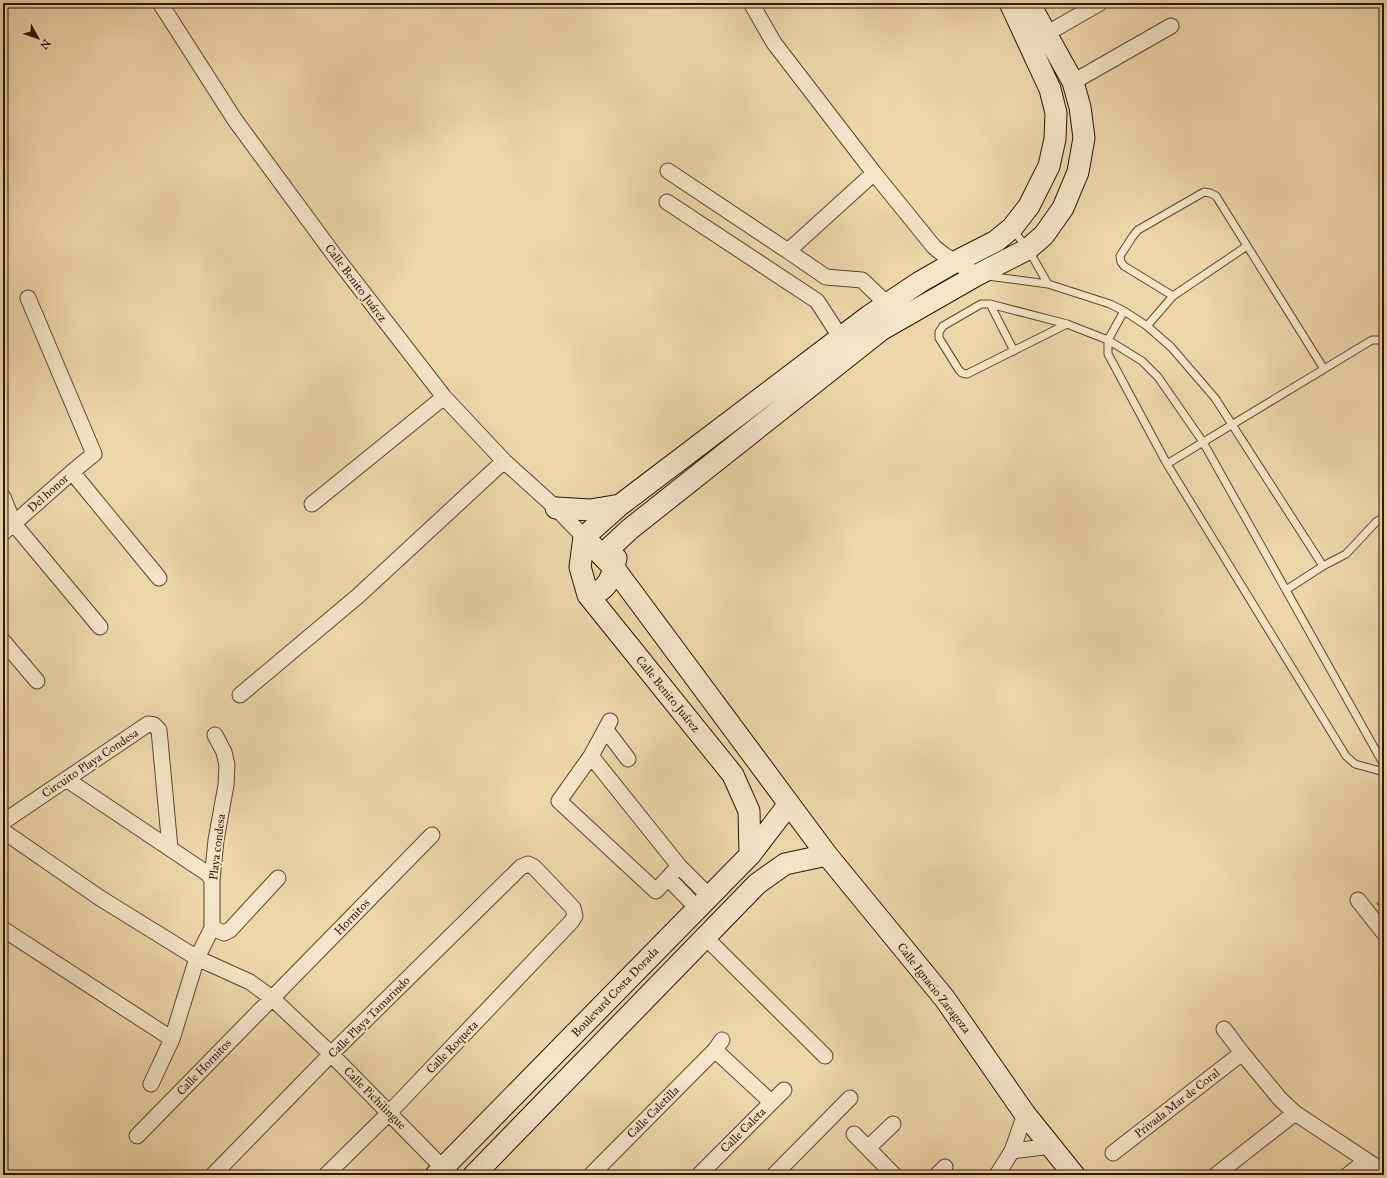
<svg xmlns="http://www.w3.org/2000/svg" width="1387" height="1178" font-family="'IM FELL Great Primer',serif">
<rect width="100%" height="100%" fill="#eed6ab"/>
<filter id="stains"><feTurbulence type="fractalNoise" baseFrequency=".005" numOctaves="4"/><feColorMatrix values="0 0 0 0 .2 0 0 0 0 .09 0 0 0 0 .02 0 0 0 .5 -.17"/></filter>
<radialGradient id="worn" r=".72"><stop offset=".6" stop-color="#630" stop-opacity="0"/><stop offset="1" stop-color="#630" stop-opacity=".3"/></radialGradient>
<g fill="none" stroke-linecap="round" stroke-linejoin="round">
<defs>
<path id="service" d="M1013,230L1028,249L1048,284
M987,276L1048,284L1110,304L1124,311L1147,326L1171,347L1215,398L1323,566L1346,554L1376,522L1384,517
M1173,296L1124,266L1121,262L1120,256L1133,236L1138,230L1204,192L1210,193L1216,196L1324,369
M990,304L1014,351
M1124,311L1108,340V354L1167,464L1346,756L1355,764L1384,772
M1067,324L967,374L962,373L959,370L939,338V332L943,326L981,304H990L1067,324L1108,340L1142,361L1158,377L1203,442L1384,765
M1147,326L1173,296L1247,246
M1167,464L1372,340H1380L1384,342
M1286,590L1323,566"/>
<path id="minor" d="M160,3L235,120L335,256L444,397L504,461L556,508L584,537
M751,3L774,43L874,173L934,247L944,255L977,275
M1046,34L1100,3
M1073,82L1171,26
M668,171L788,251L826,277L862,280L887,304
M667,202L817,301L841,338
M788,251L874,173
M72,472L159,578
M3,497L14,524L100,627
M312,504L444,397
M3,533L72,472L94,454L28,298
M3,641L37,681
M240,695L358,596L504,461
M610,721L591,756L559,801L656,891L679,866
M606,730L628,759
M591,756L679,866L709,896
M66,779L208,874L212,880
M3,822L148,724L154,725L159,730L170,848
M3,831L100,898L197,958L250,982L272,998L331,1054L443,1168L452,1175
M668,878L697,908
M1358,900L1384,933
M212,928L224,933L230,930L278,878
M3,929L172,1039
M705,937L825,1056
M1224,1029L1242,1053L1280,1099L1295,1113L1384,1172
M715,1050L771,1102
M151,1084L172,1039L197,958L212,928V880L216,840L226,785L227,765L224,752L215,735
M854,1134L894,1175
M137,1136L432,835
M868,1148L893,1124
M1012,1151L1052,1146
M1113,1153L1242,1053
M213,1175L331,1054L521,867L528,864L534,867L573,908L575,916L571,922L389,1113L326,1175
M591,1175L715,1050L722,1040
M699,1175L784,1090
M774,1175L850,1098
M937,1175L945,1167
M997,1175L1012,1151L1025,1114
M1216,1175L1295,1113
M1348,1175L1366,1161"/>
<path id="secondary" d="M556,508L590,510L620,505
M584,537L614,568L827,855L945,999L1025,1114L1074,1175
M584,537L620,505L869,316L920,282L955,262L996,241L1012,228L1029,206L1049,166L1055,139L1056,113L1050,89L1010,3
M584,537L580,567L588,595L733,775L749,811L750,855
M602,555L630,529L881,330L977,275L1028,249L1044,235L1063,208L1078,172L1084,138L1080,107L1073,82L1029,3
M588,595C608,592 613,575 616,558
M436,1175L750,855L789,804
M474,1175L757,884L785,864L827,855"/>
</defs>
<use href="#service" stroke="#5b472c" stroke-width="9"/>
<use href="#minor" stroke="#5b472c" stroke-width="17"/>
<use href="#secondary" stroke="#2a1702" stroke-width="23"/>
<path stroke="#2a1702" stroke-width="2.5" stroke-dasharray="1 2" stroke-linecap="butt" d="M1377,904L1384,901"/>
<use href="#service" stroke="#f4e4c8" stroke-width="7"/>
<use href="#minor" stroke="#f4e4c8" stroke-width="15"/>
<use href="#secondary" stroke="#f4e4c8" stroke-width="21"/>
</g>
<g text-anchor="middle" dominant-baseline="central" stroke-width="3.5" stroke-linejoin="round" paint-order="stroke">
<g font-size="12" fill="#2a1702" stroke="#f4e4c8">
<text transform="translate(356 283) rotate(53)">Calle Benito Juárez</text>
<text transform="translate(48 493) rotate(-42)">Del honor</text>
<text transform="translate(668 694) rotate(51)">Calle Benito Juárez</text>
<text transform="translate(90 763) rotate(-34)">Circuito Playa Condesa</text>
<text transform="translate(217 847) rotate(-83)">Playa condesa</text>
<text transform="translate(352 917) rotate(-46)">Hornitos</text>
<text transform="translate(934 988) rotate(52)">Calle Ignacio Zaragoza</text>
<text transform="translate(615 992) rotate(-46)">Boulevard Costa Dorada</text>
<text transform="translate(369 1017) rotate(-45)">Calle Playa Tamarindo</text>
<text transform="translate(452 1047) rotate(-46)">Calle Roqueta</text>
<text transform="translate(204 1067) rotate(-46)">Calle Hornitos</text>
<text transform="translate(375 1098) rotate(45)">Calle Pichilingue</text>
<text transform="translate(1177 1103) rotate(-38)">Privada Mar de Coral</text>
<text transform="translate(653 1112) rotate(-45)">Calle Caletilla</text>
<text transform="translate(743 1130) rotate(-45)">Calle Caleta</text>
</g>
</g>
<rect width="1387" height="1178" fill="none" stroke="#eed6ab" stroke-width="16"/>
<rect x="4" y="4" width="1379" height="1170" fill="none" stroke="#2a1702" stroke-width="2"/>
<rect x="8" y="8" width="1371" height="1162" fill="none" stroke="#2a1702"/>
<g transform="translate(38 38) rotate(130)" stroke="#f4e4c8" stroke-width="3" paint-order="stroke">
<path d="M0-3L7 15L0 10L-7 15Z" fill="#2a1702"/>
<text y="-6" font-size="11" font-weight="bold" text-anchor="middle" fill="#2a1702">N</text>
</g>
<rect width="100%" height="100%" filter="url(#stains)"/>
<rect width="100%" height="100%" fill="url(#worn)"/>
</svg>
